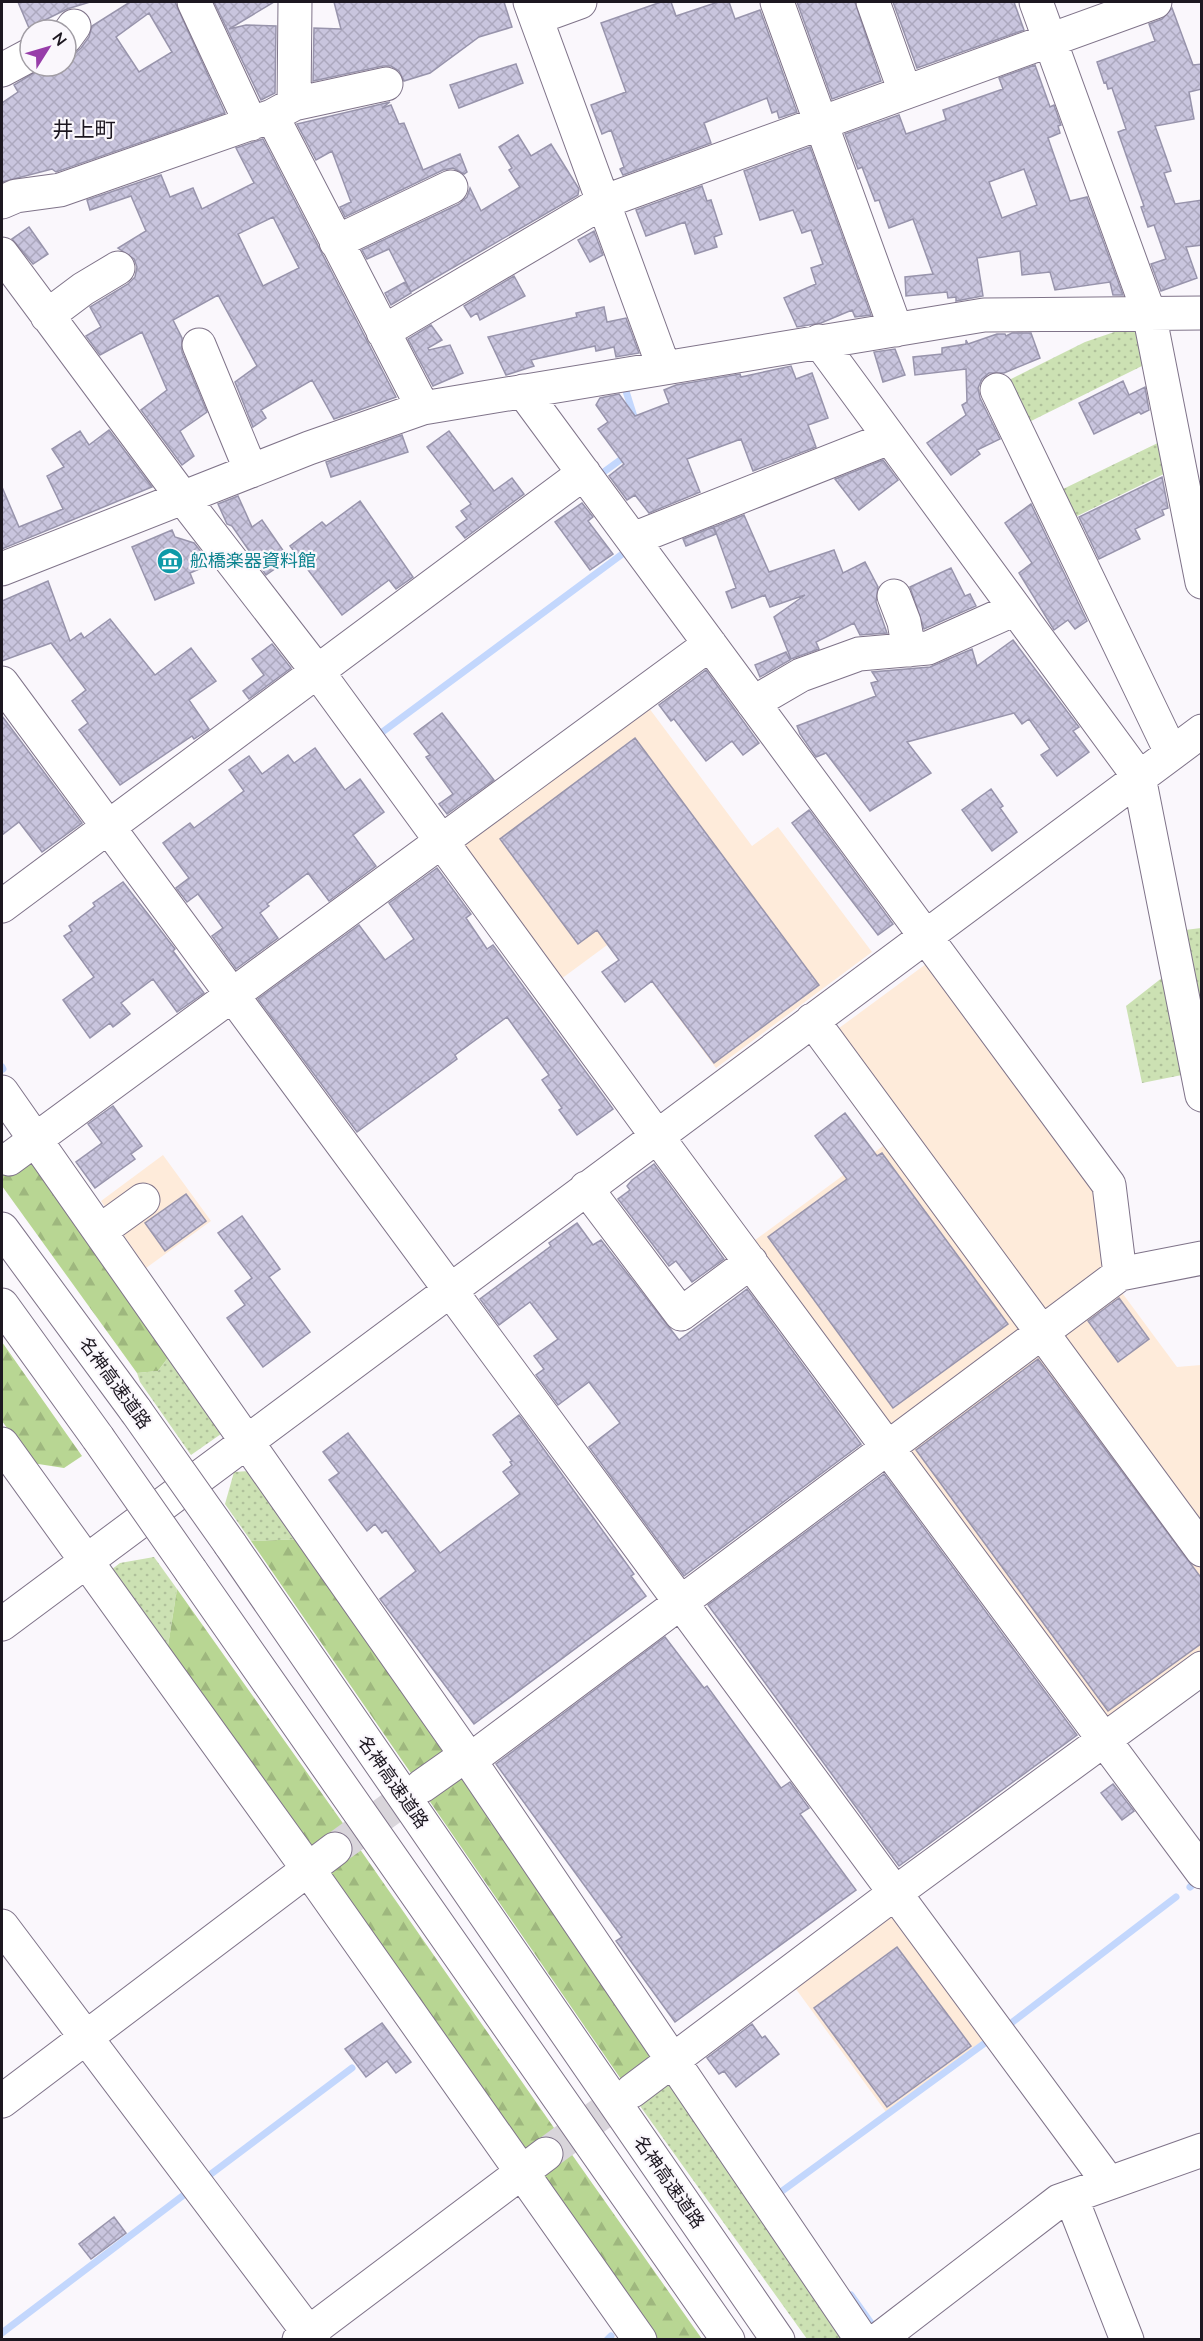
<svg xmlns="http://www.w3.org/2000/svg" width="1203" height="2341" font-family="'Nunito Sans','Noto Sans JP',sans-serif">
<defs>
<pattern id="grass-dots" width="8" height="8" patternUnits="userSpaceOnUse" patternTransform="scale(1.5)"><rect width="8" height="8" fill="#cce1b3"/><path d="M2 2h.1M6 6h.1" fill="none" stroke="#afc09a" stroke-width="1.8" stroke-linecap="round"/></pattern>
<pattern id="forest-firs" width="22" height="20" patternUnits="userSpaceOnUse" patternTransform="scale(1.5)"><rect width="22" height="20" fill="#b8d693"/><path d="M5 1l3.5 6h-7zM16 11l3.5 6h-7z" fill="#9eb77e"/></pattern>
<pattern id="building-cross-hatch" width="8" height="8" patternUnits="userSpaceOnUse" patternTransform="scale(1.5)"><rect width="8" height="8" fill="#c9c5de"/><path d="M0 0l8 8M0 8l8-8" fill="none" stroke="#aca8be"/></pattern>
</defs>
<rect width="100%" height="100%" fill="#faf7fc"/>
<path fill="#feebda" d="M646,704L752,846L778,827L872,952L716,1068L618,937L557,982L459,843Z
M926,964L1101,1189L1111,1268L890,1433L751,1243L883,1146L812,1048Z
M163,1155L211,1221L146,1268L101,1201Z
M1120,1290L1177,1367L1201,1365V1660L1106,1731L901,1451Z
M898,1909L990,2035L886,2112L793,1985Z"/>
<path fill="url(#grass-dots)" d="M1132,326H1146L1152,361L1019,427L999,385L1085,342Z
M1168,438L1174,469L1071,519L1057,492Z
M1201,928V1031L1177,931Z
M1172,970L1192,1073L1142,1083L1126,1006Z
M173,1351L223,1424L221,1434L191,1455L140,1382L137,1373L158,1371Z
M249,1471L302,1539L251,1541L225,1504L234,1472Z
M154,1557L177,1589L167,1652L111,1570L120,1563Z
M668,2079L838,2325L840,2339H807L635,2099Z"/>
<path fill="url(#forest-firs)" d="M34,1159L173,1351L158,1371L137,1373L2,1186V1175L20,1161Z
M2,1342L82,1456L64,1468L32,1463L2,1421Z
M302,1539L449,1755L417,1782L251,1541Z
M177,1589L347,1829L317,1851L309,1852L167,1652Z
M456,1770L655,2059L625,2085L424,1793Z
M357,1845L559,2135L531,2154L521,2153L326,1876L330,1866Z
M568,2149L702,2339H654L538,2171Z"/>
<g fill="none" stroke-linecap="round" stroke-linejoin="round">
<path stroke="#c3d7fd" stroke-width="7" d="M625,388L636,423
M601,474L627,455
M377,736L625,552
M2,1067L3,1069
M1190,1887L1197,1881
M1006,2027L1176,1897
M203,2180L352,2068
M778,2194L989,2040
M851,2295L876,2330
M2,2333L189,2191
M607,2340L611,2336"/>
</g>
<path fill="url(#building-cross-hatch)" stroke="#9894ac" stroke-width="1.5" fill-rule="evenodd" d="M18,2H90L67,9L29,28Z
M130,2H175L225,113L56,172L52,169L2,182V103L18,92L14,85L45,66H69L66,55L74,54L81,48L89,37L92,26ZM149,13L172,52L139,72L116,37Z
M214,2H274L229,29L246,25L276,26L275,93L261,100Z
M334,2H504L512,27L479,37L430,73L404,81L399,71L391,66H383L313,81L314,28L341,29Z
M661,2H671L676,16L718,2H729L735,19L760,10L797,112L779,118L777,111L772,113L767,98L704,123L711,143L623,175L620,169L624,167L611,130L602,134L591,105L626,92L601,23Z
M797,2H855L881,81L832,99Z
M893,2H1014L1024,30L917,68Z
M1172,8L1193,65L1202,64V89L1189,92L1194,119L1155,126L1171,171L1164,173L1175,204L1202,200V245L1186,247L1197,278L1161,291L1151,264L1166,259L1154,225L1148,227L1141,207L1144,206L1118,132L1126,129L1112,88L1108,89L1106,82L1104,83L1097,62L1155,41L1149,24L1162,19Z
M516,64L523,83L459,108L450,85Z
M1035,65L1050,107L1054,105L1061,125L1058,126L1060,133L1048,138L1070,201L1087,197L1123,295H1113L1110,282L1055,290L1050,272L1022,275L1020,251L977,258L983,296L956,301V297L948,298L947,292L906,296L905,277L933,274L913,219L889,228L879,200L875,201L862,167L858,169L845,134L899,115L906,134L946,120L943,110L1003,89L999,78ZM1024,169L1037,205L1002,218L989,182Z
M390,102L382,108L391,105L399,124L404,123L423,170L460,154L467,172L464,174L453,168L443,170L345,217L340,207L351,202L332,151L316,160L297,124Z
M518,135L531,156L551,144L579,189L578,195L411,292L389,249L367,259L362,250L459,204L467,197L470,188L481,211L520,187L509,170L512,168L499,147Z
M263,139L396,397L334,419L312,380L261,410L266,418L253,427L235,382L257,366L218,295L173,320L182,338V352L207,412L180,431L194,456L182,465L141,410L167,390L142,332L100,355L86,336L101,327L90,307L128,284L135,277L137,267L134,259L118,248L146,231L131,196L90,210L87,200L161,175L170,197L193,188L202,209L254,183L236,148ZM273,217L299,268L263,286L238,234Z
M810,147L871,315L855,317L852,310L821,323L797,327L784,298L816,284L811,268L823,264L811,230L802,233L793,210L760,220L744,171Z
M702,186L707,201L711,200L722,234L714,237L717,247L695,254L685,222L646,236L636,210Z
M29,227L48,254L33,264L12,239Z
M594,231L603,255L590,262L578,240Z
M514,276L525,296L480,320L477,313L471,317L464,306Z
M405,282L411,293L391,305L385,293Z
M604,307L607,322L626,318L639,353L616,357L614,347L596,351L595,346L531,360L534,366L506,375L488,337L577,317L576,313Z
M431,325L442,340L428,348L429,350L450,345L463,373L433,386L408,339Z
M1012,333H1031L1040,358L1004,373H989L982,379L978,388L980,398L1000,439L977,450L980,454L951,475L927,443L966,415L962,405L967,402L966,369L915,375L913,357L942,354V348L966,344V340L968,344L997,334H1005L1006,336Z
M895,349L905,375L883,382L874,352Z
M791,366L796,379L812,373L828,418L808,425L816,447L753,471L741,439L687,459L700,492L649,513L635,495L627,500L609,476L624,464L598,429L608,422L596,405L600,398L619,394L635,416L669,403L664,390L676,385L740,374L741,377Z
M1123,381L1129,395L1145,387L1149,410L1141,414L1139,412L1094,434L1079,403Z
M109,430L152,487L2,549V487L19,527L63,509L47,476L64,467L52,449L80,431L89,445Z
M449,431L494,491L512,478L524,494L465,538L456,527L467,519L461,511L471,504L427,447Z
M402,435L408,452L331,477L326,462Z
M883,460L898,480L859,510L835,479Z
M1162,477L1168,508L1162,510L1164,515L1135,529L1140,539L1099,559L1079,517Z
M238,496L252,527L262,520L289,559L266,575L232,526L227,524L218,504Z
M360,501L413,577L396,589L389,580L342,615L290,546L322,522L326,526Z
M582,503L593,517L588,521L613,554L590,570L555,522Z
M1031,504L1087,621L1075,629L1068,620L1054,630L1019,573L1032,563L1005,523Z
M744,515L769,572L834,550L843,573L865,562L878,587L876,602L887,633L860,635L854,623L816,642L819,649L791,659L774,617L805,595L770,607L765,595L732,608L726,592L736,588L714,527Z
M713,527L716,534L686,546L683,539Z
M172,530L175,537L194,543L211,564L190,573L194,583L155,600L132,547Z
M951,568L965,596L970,594L976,606L924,629L910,587Z
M48,581L70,641L81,633L84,638L110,619L155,675L191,648L216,681L189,700L209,729L194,739L192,736L120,785L79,730L88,723L72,701L86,690L51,643L2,661V601Z
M1013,640L1079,727L1073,731L1089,752L1057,776L1041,755L1050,749L1029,719L1022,724L1014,713L907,742L931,773L870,811L826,753L816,757L800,734L797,726L876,696L871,683L878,681L872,672L930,667L972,649L977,666Z
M272,644L291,668L249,699L243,691L264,675L252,659Z
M786,652L790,660L760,677L755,665Z
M706,670L759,743L743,755L732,741L706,761L674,719L671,721L659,705Z
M442,713L494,780L447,814L439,804L453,794L426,757L430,755L414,734Z
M2,716L82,823L42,852L19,822L2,835Z
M635,738L819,985L714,1063L652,981L625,1002L602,972L619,960L597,930L578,944L500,839Z
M315,748L345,790L360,779L384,812L353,835L376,866L329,901L308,873L267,904L269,906L260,913L278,938L236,969L212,936L223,928L198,894L187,902L176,888L189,878L163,843L190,823L194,828L244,791L229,770L249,756L262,774L288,755L294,763Z
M991,789L1003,806L1000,808L1017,832L992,851L962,810Z
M809,810L893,924L878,935L792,823Z
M437,868L471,914L466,918L487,949L493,945L613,1109L577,1135L559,1110L562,1108L542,1080L549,1075L507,1017L455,1055L457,1059L357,1132L258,999L359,925L385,960L414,939L389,903Z
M123,882L175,949L173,951L204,993L177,1012L153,979L121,1003L130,1014L113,1027L110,1023L90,1038L63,1000L94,977L64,936L72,931L69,926L95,906L93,903Z
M113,1106L142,1146L131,1154L135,1159L95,1188L76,1162L102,1143L88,1124Z
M845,1113L877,1156L882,1153L1008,1324L893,1408L768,1237L847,1179L815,1136Z
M654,1164L724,1259L692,1282L676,1261L669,1266L618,1199L630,1190L627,1186L632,1180Z
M186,1194L206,1221L165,1251L145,1223Z
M242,1216L280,1269L269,1277L310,1332L263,1367L227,1318L245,1305L235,1291L252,1278L218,1233Z
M577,1223L593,1245L601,1240L679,1340L747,1289L861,1444L684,1576L589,1447L620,1423L589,1382L558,1405L536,1375L544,1369L534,1356L558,1339L530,1302L499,1325L480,1299L551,1246L549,1243Z
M1119,1298L1149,1339L1118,1362L1088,1321Z
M1038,1359L1202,1579V1643L1108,1711L916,1450Z
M519,1415L634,1574L631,1576L646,1596L474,1724L380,1599L416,1571L386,1530L382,1533L375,1524L367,1531L329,1480L339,1473L323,1452L348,1433L440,1553L520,1494L503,1472L512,1465L510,1462L512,1461L493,1435Z
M884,1474L1077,1735L899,1866L708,1605Z
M665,1637L704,1688L707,1686L781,1788L790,1782L809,1808L800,1814L856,1890L675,2022L616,1941L622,1937L496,1764Z
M1113,1784L1134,1811L1122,1820L1101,1793Z
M897,1947L971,2046L887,2107L814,2008Z
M382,2023L411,2062L396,2073L387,2061L366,2077L345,2049Z
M752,2024L762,2038L765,2036L779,2054L736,2087L724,2071L719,2074L707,2058Z
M114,2217L126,2233L91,2259L79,2244Z"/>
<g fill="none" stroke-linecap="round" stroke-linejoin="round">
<path stroke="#d9d5db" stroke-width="33" stroke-dasharray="33 16" stroke-linecap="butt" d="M335,1849L422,1786
M546,2154L632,2091"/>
<defs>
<path id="minor" d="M194,2L251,124
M530,2L664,368
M777,2L896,330
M873,2L905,92
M1036,2L1149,313L1202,582
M536,18L580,2
M66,37L74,26
M2,70L30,55
M294,104L295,2
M272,116L423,408
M2,202L16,196L60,190L272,116L294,104L386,84
M336,242L451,187
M2,254L183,498L317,671L656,1135L1202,1872
M47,316L83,289L118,268
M383,332L603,202L1155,2
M819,341L1139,777L1202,1095
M199,345L251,471
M997,390L1171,752
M633,539L889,438
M2,569L309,448L423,408L984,315L1202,313
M894,596L904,622L909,650
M2,683L1109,2183
M753,703L801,675L859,654L928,648L1015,609
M2,906L584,473
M812,1020L1202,1550
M2,1092L466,1755L862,2340
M9,1159L710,644
M586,1188L681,1314L751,1262
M100,1231L143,1200
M1120,1274L1202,1258
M2,1444L308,1869L640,2340
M2,1624L1202,731
M470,1760L1120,1274L1109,1185L523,391
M422,1786L466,1755
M2,1926L314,2340
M632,2091L895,1893L1202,1668
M2,2101L335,1849
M1071,2197L1127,2340
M299,2340L546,2154
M878,2340L1059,2201L1202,2150"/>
<path id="highway" d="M2,1229L136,1411
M2,1305L98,1438
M230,1544L778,2340
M191,1571L728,2340"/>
</defs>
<use href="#minor" stroke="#7f7389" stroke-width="35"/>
<use href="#highway" stroke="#7f7389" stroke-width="35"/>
<use href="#minor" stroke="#fff" stroke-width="33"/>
<use href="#highway" stroke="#fff" stroke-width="33"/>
<defs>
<path id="highway-bridge" d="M136,1411L230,1544
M98,1438L191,1571"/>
</defs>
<use href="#highway-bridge" stroke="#7f7389" stroke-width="35" stroke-linecap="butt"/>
<use href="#highway-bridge" stroke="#fff" stroke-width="33"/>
</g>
<defs>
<symbol id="museum-disc" viewBox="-11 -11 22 22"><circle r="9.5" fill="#0f9aa8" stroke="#faf7fc"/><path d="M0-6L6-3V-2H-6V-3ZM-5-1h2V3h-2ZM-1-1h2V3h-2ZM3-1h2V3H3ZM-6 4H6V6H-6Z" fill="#fff"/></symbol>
</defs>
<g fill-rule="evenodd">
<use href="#museum-disc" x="155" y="546" width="30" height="30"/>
</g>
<g text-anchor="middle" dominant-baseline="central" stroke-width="4.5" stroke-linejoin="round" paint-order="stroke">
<g font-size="18" fill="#0d838f" stroke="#faf7fc" text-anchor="start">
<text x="190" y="561">舩橋楽器資料館</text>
</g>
<g font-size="18" fill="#1c1720" stroke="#faf7fc">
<text transform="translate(115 1383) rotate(54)">名神高速道路</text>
<text transform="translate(393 1782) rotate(55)">名神高速道路</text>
<text transform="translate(669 2182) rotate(55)">名神高速道路</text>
</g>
<g font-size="21" fill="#1c1720" stroke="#faf7fc">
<text x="84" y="130">井上町</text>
</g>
</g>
<rect width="1203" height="2341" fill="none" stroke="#1c1720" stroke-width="6"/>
<g transform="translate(48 48) rotate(53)"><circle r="28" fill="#faf7fc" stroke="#a19da4" stroke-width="1.5"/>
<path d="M0-4.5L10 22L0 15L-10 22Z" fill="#973da9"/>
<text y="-9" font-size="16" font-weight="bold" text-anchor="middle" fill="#1c1720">N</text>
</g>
</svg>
